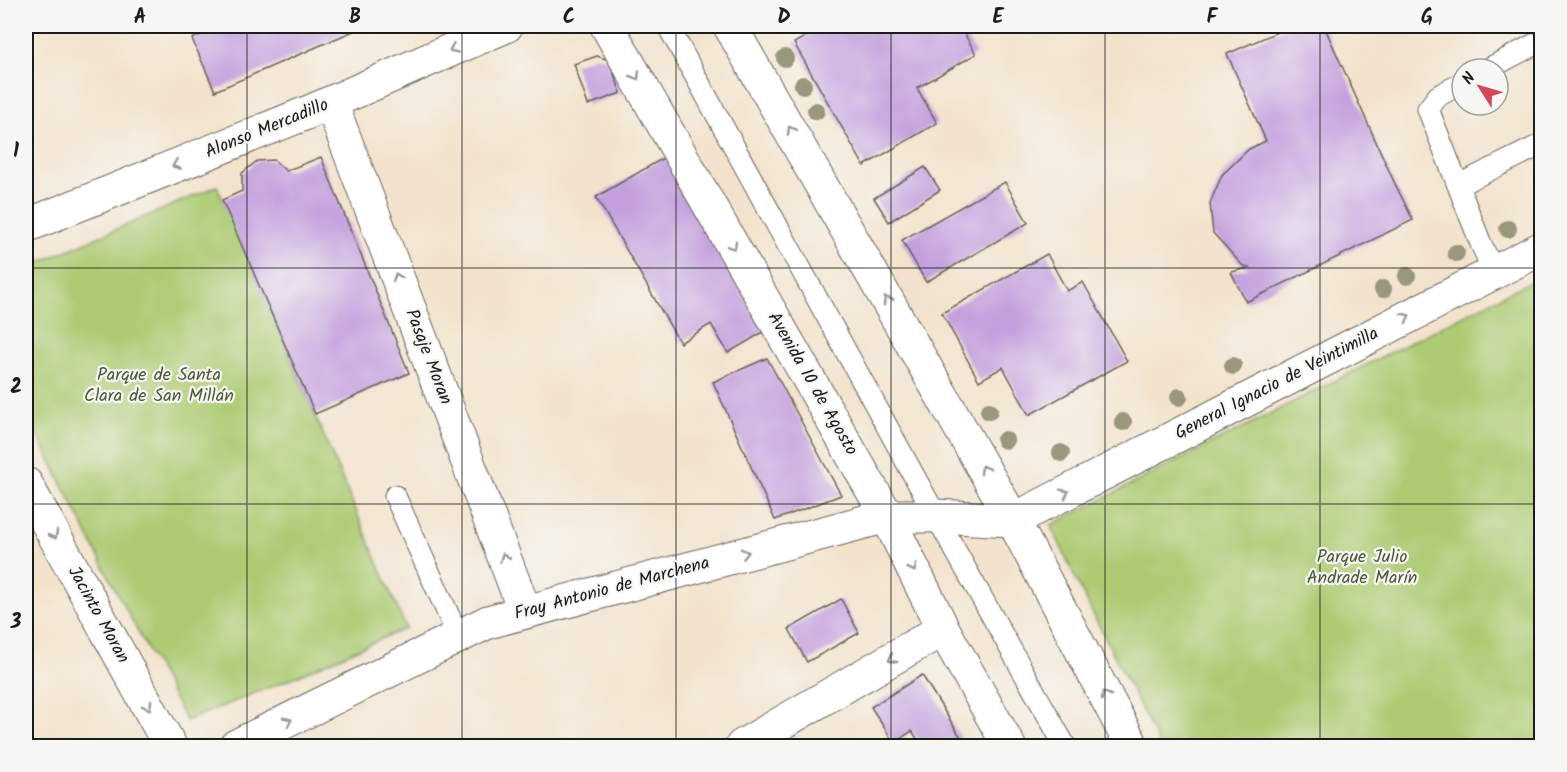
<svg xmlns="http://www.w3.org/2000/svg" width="1567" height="772" font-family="Kalam,sans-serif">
<rect width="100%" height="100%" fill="#f6f6f2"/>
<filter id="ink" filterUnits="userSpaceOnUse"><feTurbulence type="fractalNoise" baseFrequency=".0167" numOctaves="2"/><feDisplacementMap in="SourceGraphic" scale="12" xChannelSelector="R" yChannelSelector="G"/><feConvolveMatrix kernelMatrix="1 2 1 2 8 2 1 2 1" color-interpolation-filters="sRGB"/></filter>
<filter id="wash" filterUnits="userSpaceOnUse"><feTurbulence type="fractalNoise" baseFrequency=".008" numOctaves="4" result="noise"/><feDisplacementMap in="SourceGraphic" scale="24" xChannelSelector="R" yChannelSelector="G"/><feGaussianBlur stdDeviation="1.35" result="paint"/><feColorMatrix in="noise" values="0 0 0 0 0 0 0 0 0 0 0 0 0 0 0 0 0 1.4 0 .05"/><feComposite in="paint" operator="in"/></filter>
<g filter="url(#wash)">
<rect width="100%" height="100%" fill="#f3e3cc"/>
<path fill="#adcb73" stroke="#647448" stroke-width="1.5" d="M217,186L406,628L290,679L186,721L113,585L26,412V268Z
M1541,276V746H1160L1081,590L1051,525Z"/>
<g id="blocks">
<path fill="#c4a1de" d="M222,26H365L215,91L192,39Z
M824,26H960L976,54L917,88L937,123L864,166L794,43Z
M1291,26H1324L1395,184L1413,220L1246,302L1231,272L1249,268L1242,265L1213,233L1210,203L1222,175L1249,149L1266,141L1227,54Z
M597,56L609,60L621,93L588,105L574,64Z
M321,157L409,373L315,414L222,200L242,191V173L257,161L274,160L286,171Z
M665,157L765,331L728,353L711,324L680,343L596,197Z
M925,167L940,190L889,222L874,198Z
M1005,182L1028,223L926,282L902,240Z
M1047,254L1067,291L1083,282L1127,361L1029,415L1003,367L979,381L942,313Z
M767,358L841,495L775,520L713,382Z
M841,599L859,633L807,662L789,629Z
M922,675L958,733L967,746H922L912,731L894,743L871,707Z"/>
</g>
</g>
<g filter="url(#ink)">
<use href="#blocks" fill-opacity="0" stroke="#67625a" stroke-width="1.5"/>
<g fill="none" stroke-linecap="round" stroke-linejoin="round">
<defs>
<path id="service" d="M668,26L936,516L1065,746
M1488,69L1535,44
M1462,83L1438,96L1428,109L1481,244L1494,272
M1459,185L1542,144
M395,496L458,636"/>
<path id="minor" d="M331,103L525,612
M26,226L309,112L506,26
M26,484L170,746
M236,746L488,622L887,516H936L1013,520L1542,248
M742,746L943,629"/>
<path id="primary" d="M607,26L887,516L943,629L1009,746
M730,26L1013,520L1132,746"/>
</defs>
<use href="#service" stroke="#67625a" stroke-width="23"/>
<use href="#minor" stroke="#67625a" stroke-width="35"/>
<use href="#primary" stroke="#67625a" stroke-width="35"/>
<use href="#service" stroke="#fff" stroke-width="21"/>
<use href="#minor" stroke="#fff" stroke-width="33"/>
<use href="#primary" stroke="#fff" stroke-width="33"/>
</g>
<g fill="#99977c">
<circle cx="785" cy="58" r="9"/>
<circle cx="803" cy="85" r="9"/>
<circle cx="816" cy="111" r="9"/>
<circle cx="1508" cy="229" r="9"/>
<circle cx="1456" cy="253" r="9"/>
<circle cx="1407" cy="276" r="9"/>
<circle cx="1383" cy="289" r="9"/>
<circle cx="1233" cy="366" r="9"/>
<circle cx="1179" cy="397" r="9"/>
<circle cx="989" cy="411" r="9"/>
<circle cx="1123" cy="422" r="9"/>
<circle cx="1005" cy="440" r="9"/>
<circle cx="1061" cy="453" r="9"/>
</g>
<defs><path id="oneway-chevron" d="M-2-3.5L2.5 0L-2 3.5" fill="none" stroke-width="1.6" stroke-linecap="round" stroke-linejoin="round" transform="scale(1.5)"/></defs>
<g stroke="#999">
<use href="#oneway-chevron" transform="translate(453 49) rotate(156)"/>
<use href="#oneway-chevron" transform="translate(636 76) rotate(60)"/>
<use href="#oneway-chevron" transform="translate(791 130) rotate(-120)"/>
<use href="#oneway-chevron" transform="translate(176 165) rotate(158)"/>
<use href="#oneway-chevron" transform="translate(733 246) rotate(60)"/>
<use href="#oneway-chevron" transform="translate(397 277) rotate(-111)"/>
<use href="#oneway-chevron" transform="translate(887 300) rotate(-120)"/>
<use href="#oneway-chevron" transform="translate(1406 317) rotate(-27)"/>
<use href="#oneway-chevron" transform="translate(984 469) rotate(-120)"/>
<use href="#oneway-chevron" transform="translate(1065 493) rotate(-27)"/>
<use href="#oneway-chevron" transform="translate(54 535) rotate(61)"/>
<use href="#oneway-chevron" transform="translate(745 553) rotate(-15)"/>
<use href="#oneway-chevron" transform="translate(504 557) rotate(-111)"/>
<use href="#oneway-chevron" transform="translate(913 568) rotate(64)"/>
<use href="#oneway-chevron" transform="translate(892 659) rotate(150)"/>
<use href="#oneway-chevron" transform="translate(1105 695) rotate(-118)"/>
<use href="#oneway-chevron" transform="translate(148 706) rotate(61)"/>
<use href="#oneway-chevron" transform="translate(288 721) rotate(-26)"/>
</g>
</g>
<path fill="none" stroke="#1c1c1c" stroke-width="1.5" stroke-opacity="0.55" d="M247,26V746M462,26V746M676,26V746M891,26V746M1105,26V746M1320,26V746M26,268H1542M26,504H1542"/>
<g text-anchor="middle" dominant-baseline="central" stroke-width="4.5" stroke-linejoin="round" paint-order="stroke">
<g font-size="18" fill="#1c1c1c" stroke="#f6f6f2">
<text transform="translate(267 129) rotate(-22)">Alonso Mercadillo</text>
<text transform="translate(428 357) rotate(69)">Pasaje Moran</text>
<text transform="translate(812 384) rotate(60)">Avenida 10 de Agosto</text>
<text transform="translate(1277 384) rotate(-27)">General Ignacio de Veintimilla</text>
<text transform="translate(612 589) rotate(-15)">Fray Antonio de Marchena</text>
<text transform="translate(98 615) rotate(61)">Jacinto Moran</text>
</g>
<g font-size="18" fill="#4f593a" stroke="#f6f6f2">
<text x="159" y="375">Parque de Santa<tspan x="159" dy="21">Clara de San Millán</tspan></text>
<text x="1362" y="557">Parque Julio<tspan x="1362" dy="21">Andrade Marín</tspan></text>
</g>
</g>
<rect width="1567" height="772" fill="none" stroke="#f6f6f2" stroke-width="66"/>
<g transform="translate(1480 87) rotate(307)"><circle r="28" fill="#f6f6f2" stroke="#9f9f9c" stroke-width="1.5"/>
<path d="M0-4.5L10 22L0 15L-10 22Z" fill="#d1495b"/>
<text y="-9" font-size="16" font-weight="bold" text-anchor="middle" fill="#1c1c1c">N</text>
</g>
<rect x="33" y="33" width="1501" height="706" fill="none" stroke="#1c1c1c" stroke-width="2"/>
<g font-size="20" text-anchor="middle" font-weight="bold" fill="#1c1c1c">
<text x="140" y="23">A</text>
<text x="355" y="23">B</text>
<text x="569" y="23">C</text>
<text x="784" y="23">D</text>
<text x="998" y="23">E</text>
<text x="1212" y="23">F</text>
<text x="1427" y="23">G</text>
<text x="16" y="157">1</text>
<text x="16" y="393">2</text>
<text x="16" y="628">3</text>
</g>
</svg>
